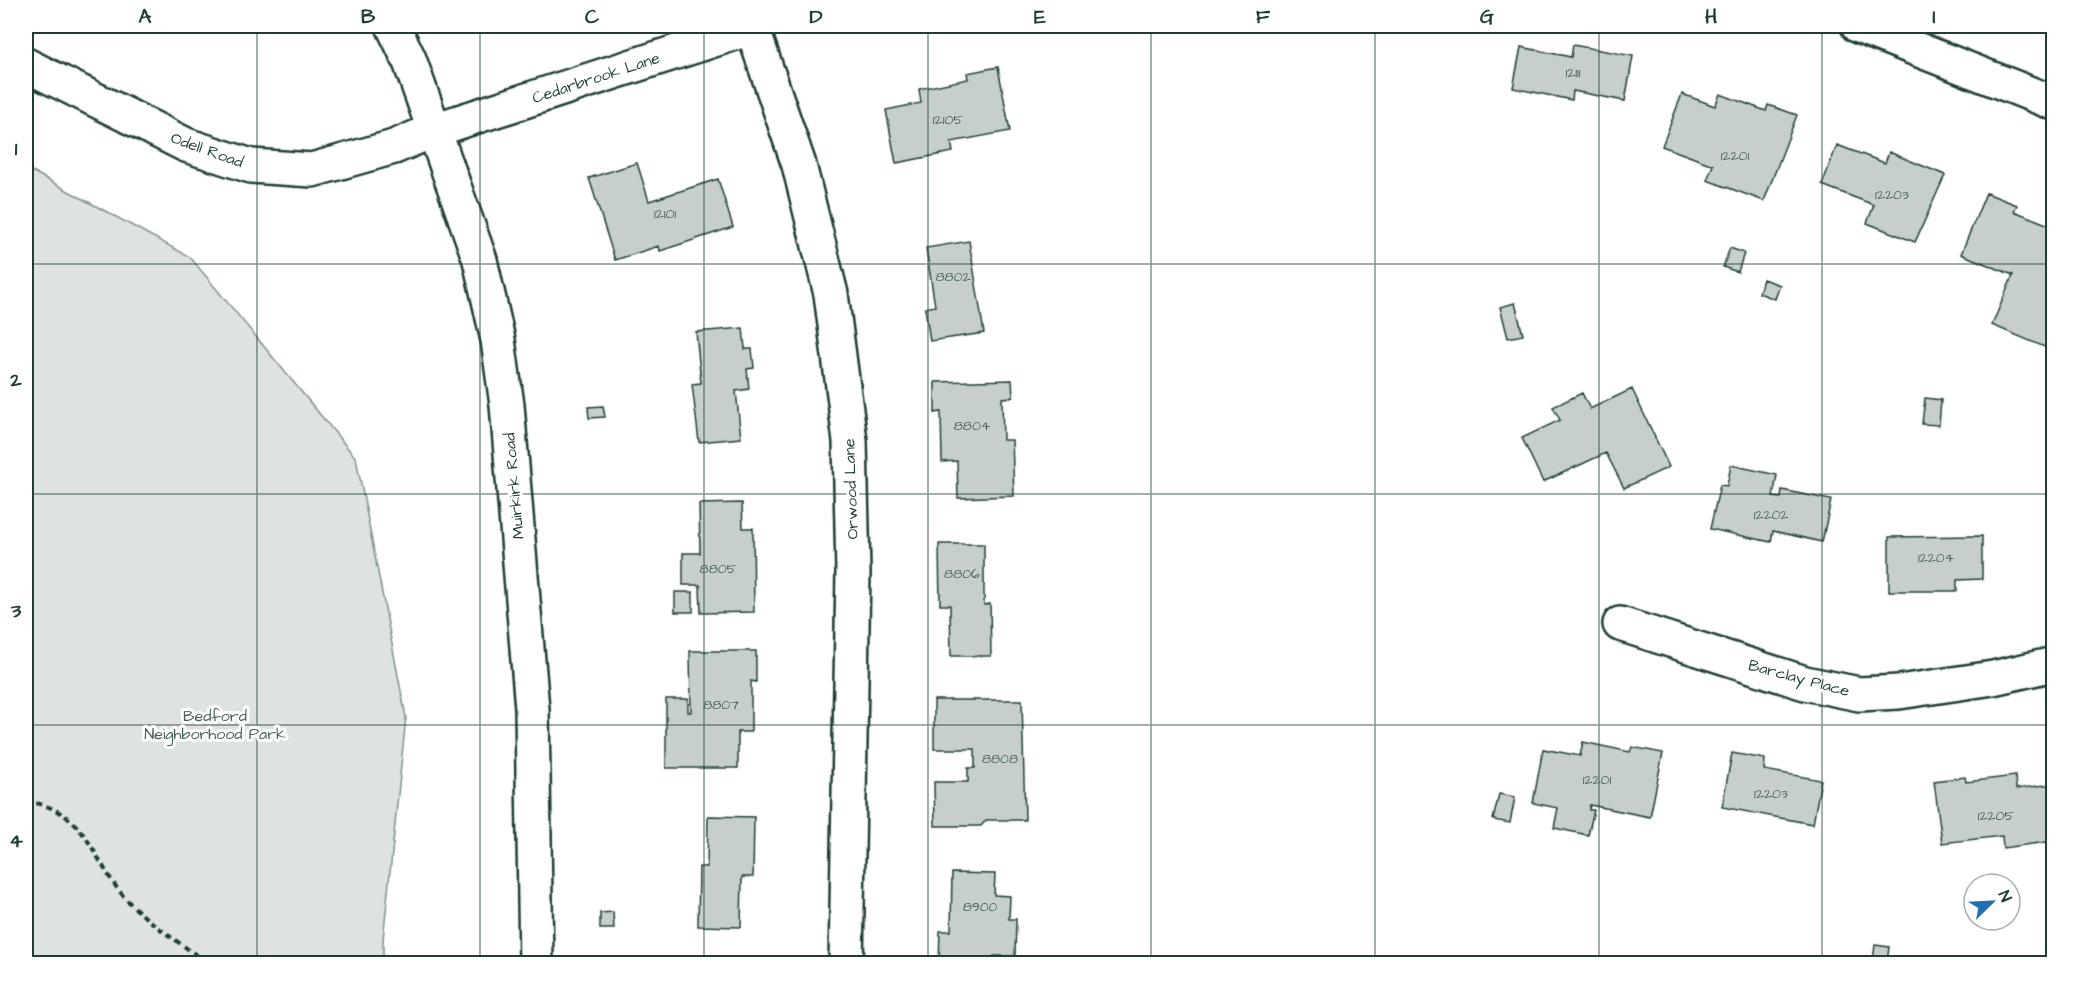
<svg xmlns="http://www.w3.org/2000/svg" width="2079" height="989" font-family="'Architects Daughter',sans-serif">
<rect width="100%" height="100%" fill="#fff"/>
<filter id="ink" filterUnits="userSpaceOnUse"><feTurbulence type="fractalNoise" baseFrequency=".0167" numOctaves="2"/><feDisplacementMap in="SourceGraphic" scale="12" xChannelSelector="R" yChannelSelector="G"/><feConvolveMatrix kernelMatrix="1 2 1 2 8 2 1 2 1" color-interpolation-filters="sRGB"/></filter>
<g filter="url(#ink)">
<path fill="#dee3e2" stroke="#7e908b" stroke-width="1.5" d="M26,168L190,257L356,458L406,717L383,940V963H26Z"/>
<path fill="#c7cfcc" stroke="#1f3d34" stroke-width="1.5" d="M1573,45L1633,56L1625,101L1573,91L1572,100L1513,88L1521,47L1571,57Z
M998,67L1010,131L951,142L953,152L896,163L886,110L921,103L919,89L968,79L967,73Z
M1682,94L1715,106L1720,94L1766,111L1768,105L1797,115L1764,201L1707,180L1713,165L1662,146Z
M1837,145L1885,163L1889,152L1945,175L1915,242L1867,223L1874,205L1822,185Z
M637,163L649,201L718,179L733,227L660,251L659,246L615,260L589,178Z
M1986,193L2017,205L2014,211L2054,227V331L2047,348L1992,325L2013,275L1961,254Z
M969,241L984,333L930,341L925,308L935,306L926,248Z
M1730,248L1744,253L1738,272L1723,267Z
M1763,279L1780,285L1775,299L1759,293Z
M1515,303L1523,335L1508,338L1500,307Z
M743,328L745,349H752L754,368L747,369L749,389L736,391L741,438L699,442L692,384L701,383L696,332Z
M1012,380L1013,397L1002,398L1003,440H1012L1014,496L958,498L957,461L942,462L941,412L935,413V382Z
M1632,389L1669,467L1624,488L1606,453L1543,482L1522,438L1560,420L1553,407L1582,393L1590,409Z
M1925,398L1941,400L1939,425L1922,424Z
M603,406L605,417L589,418L588,407Z
M1731,465L1777,475L1773,497L1781,498L1782,490L1831,500L1822,542L1773,531L1771,542L1710,529L1720,485L1727,486Z
M742,503L743,528H753L754,612L701,613L700,585H683V553H700L699,504Z
M1982,536V579L1957,580V591H1889V537Z
M939,544H984V605L990,604L991,656H951L950,605H940Z
M675,592H693V612H675Z
M690,651H756V682L751,681V732H738V768H666V699H688V712H691Z
M934,700H1022L1025,820H986L981,826H935L934,782H968V768H975V749H934Z
M1583,742L1630,752L1632,747L1663,753L1650,817L1590,805L1589,810H1594L1588,835L1554,828L1558,808L1533,803L1543,749L1580,756Z
M1732,753L1765,759L1764,770L1821,780L1813,824L1722,807Z
M2015,776L2016,789L2052,784L2054,841L2003,848L2002,836L1942,843L1934,781L1965,777L1966,782Z
M1499,794L1515,797L1510,823L1493,820Z
M708,816L754,817L753,877H742L741,927L698,926L699,867H707Z
M952,873L995,874L994,895L1010,896L1009,919H1016L1015,956H994L993,964H939L940,931H951Z
M613,912L614,929H600V913Z
M1875,945L1889,947L1887,963L1873,961Z"/>
<g fill="none" stroke-linecap="round" stroke-linejoin="round">
<defs>
<path id="street" d="M1858,26L2054,103
M752,27L799,165L831,294L850,441L853,572L846,964
M434,130L757,26
M1620,624L1805,683L1859,694L1899,692L1993,678L2054,664"/>
<path id="secondary" d="M393,26L409,59L480,260L498,340L507,405L532,709L536,964
M26,65L186,145L251,166L312,170L394,147L434,130"/>
</defs>
<use href="#street" stroke="#1f3d34" stroke-width="38"/>
<use href="#secondary" stroke="#1f3d34" stroke-width="38"/>
<path stroke="#1f3d34" stroke-width="4" stroke-dasharray="6 4.5" stroke-linecap="butt" d="M26,801C90,811 90,859 126,899C147,922 185,947 210,964"/>
<use href="#street" stroke="#fff" stroke-width="33"/>
<use href="#secondary" stroke="#fff" stroke-width="33"/>
</g>
</g>
<path fill="none" stroke="#1f3d34" stroke-width="1.5" stroke-opacity="0.55" d="M257,26V964M480,26V964M704,26V964M928,26V964M1151,26V964M1375,26V964M1599,26V964M1822,26V964M26,264H2054M26,494H2054M26,725H2054"/>
<g text-anchor="middle" dominant-baseline="central" stroke-width="6" stroke-linejoin="round" paint-order="stroke">
<g font-size="14" fill="#49625a">
<text x="1573" y="73">12111</text>
<text x="948" y="120">12105</text>
<text x="1735" y="156">12201</text>
<text x="1892" y="195">12203</text>
<text x="665" y="214">12101</text>
<text x="953" y="277">8802</text>
<text x="972" y="426">8804</text>
<text x="1771" y="515">12202</text>
<text x="1936" y="558">12204</text>
<text x="718" y="569">8805</text>
<text x="962" y="574">8806</text>
<text x="721" y="705">8807</text>
<text x="1000" y="759">8808</text>
<text x="1597" y="780">12201</text>
<text x="1771" y="794">12203</text>
<text x="1996" y="816">12205</text>
<text x="980" y="907">8900</text>
</g>
<g font-size="16" fill="#1f3d34" stroke="#fff">
<text transform="translate(596 78) rotate(-18)">Cedarbrook Lane</text>
<text transform="translate(207 150) rotate(20)">Odell Road</text>
<text transform="translate(514 486) rotate(-95)">Muirkirk Road</text>
<text transform="translate(851 489) rotate(-92)">Orwood Lane</text>
<text transform="translate(1799 678) rotate(15)">Barclay Place</text>
</g>
<g font-size="16" fill="#455e57" stroke="#fff">
<text x="215" y="716">Bedford<tspan x="215" dy="18">Neighborhood Park</tspan></text>
</g>
</g>
<rect width="2079" height="989" fill="none" stroke="#fff" stroke-width="66"/>
<g transform="translate(1992 902) rotate(66)"><circle r="28" fill="#ffffff" stroke="#a5b1ae" stroke-width="1.5"/>
<path d="M0-4.5L10 22L0 15L-10 22Z" fill="#1f6fb2"/>
<text y="-9" font-size="16" font-weight="bold" text-anchor="middle" fill="#1f3d34">N</text>
</g>
<rect x="33" y="33" width="2013" height="923" fill="none" stroke="#1f3d34" stroke-width="2"/>
<g font-size="20" text-anchor="middle" font-weight="bold" fill="#1f3d34">
<text x="145" y="23">A</text>
<text x="368" y="23">B</text>
<text x="592" y="23">C</text>
<text x="816" y="23">D</text>
<text x="1040" y="23">E</text>
<text x="1263" y="23">F</text>
<text x="1487" y="23">G</text>
<text x="1711" y="23">H</text>
<text x="1934" y="23">I</text>
<text x="16" y="155">1</text>
<text x="16" y="386">2</text>
<text x="16" y="617">3</text>
<text x="16" y="847">4</text>
</g>
</svg>
